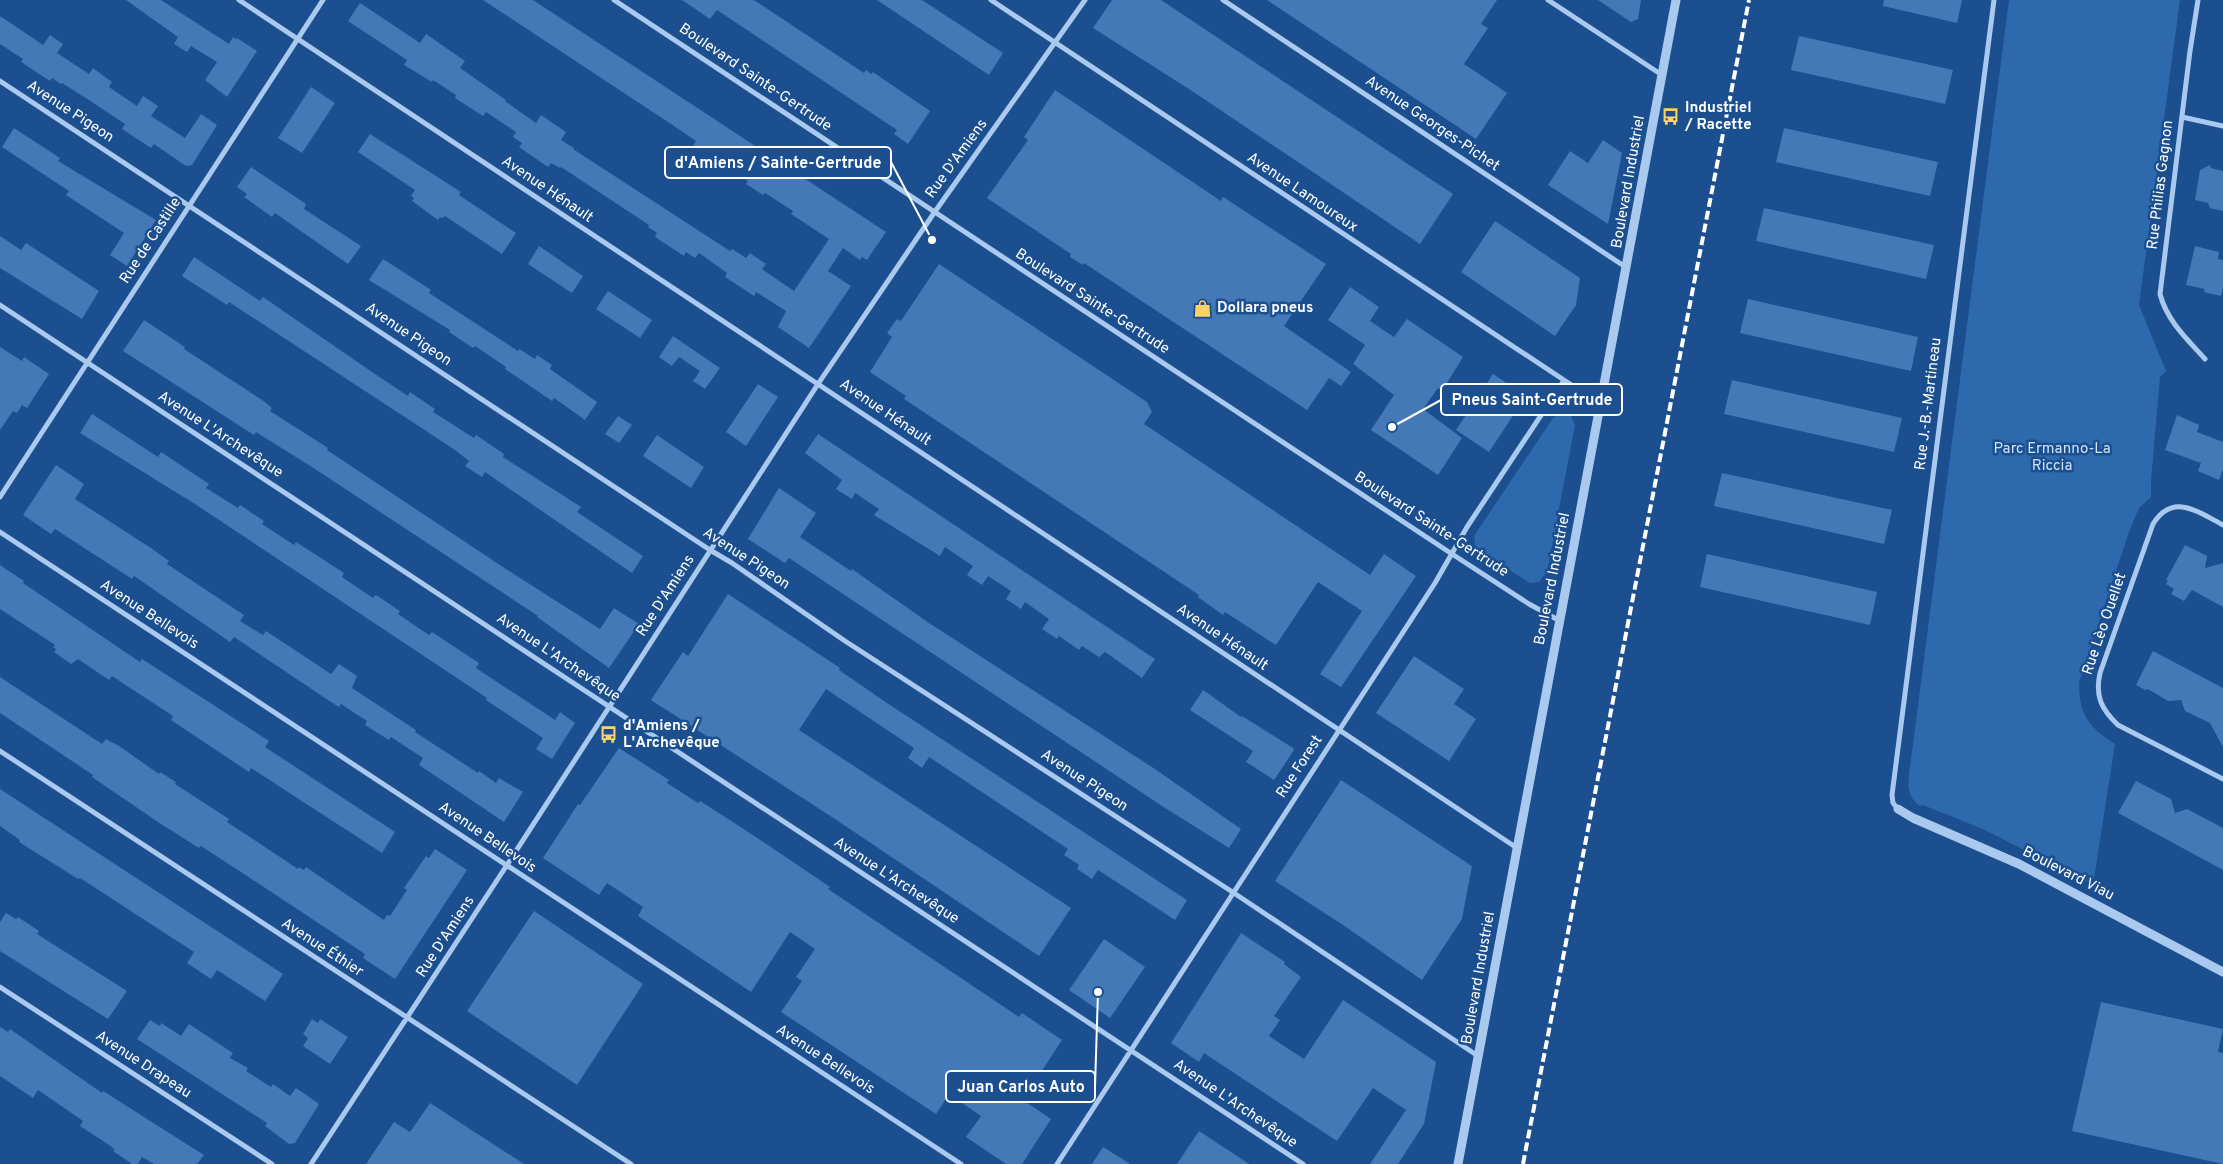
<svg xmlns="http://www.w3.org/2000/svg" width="2223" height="1164" font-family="Overpass,sans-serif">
<rect width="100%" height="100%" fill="#1b4f8f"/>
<path fill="#2e69ad" d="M2009,0H2180L2139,305L2166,371L2160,377L2151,481V497L2139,508L2129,532L2079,682C2079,714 2088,727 2115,744L2093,885L1983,829L1923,805L1920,806C1902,795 1910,771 1912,752Z
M1561,413L1571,416L1575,425L1547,572L1539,582L1530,583L1477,549L1475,545L1474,536L1553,418Z"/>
<path fill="#4478b7" d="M126,0H161L229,44L233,37L236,39L237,38L257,51L227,97L205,80L217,62L191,46L187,52L174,44L178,37Z
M483,0H533L886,232L867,260L862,257L860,260L843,248L828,271L851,286L809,348L778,327L786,311L756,292L754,296L745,290L725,277L727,273L699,253L695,258L686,252L684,256L655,237L657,233L648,227L649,225L561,167L560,168L551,163L548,167L519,147L522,143L513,137L516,132L486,112L483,116L455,98L456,95L433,80L432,82L404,65L407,60L348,21L360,3L420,43L426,34L465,61L460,68L506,100L505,101L536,123L541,115L566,132L561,140L574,148L573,149L730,251L732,249L746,258L750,253L766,264L762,269L794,291L829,239L791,214L793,211L765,193L763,195L746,184L748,181L722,164L720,167L699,153L700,150L693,145L696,141L671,124Z
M682,0H754L864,73L866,70L871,74L873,72L930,111L908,144L894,134L897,130L717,10L710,19Z
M877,0H922L1003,53L989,75Z
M1112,0H1161L1453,194L1420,244L1192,91L1093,28Z
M1267,0H1497L1481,24L1488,28L1464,64L1507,93L1476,139Z
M1598,0H1641L1638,19L1631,22Z
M1884,0H1962L1957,23L1883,6Z
M0,16L43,45L50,35L63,44L57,53L89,74L93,68L112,82L109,87L137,106L143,96L158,106L151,116L185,138L201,114L217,125L192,165L186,166L154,144L151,148L122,129L125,124L89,100L62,83L61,84L52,78L50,81L21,62L23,59L0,44Z
M1799,36L1953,70L1945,104L1791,70Z
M311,87L335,103L302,153L278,138Z
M1055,90L1221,201L1223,197L1326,264L1284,326L1351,372L1341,386L1329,378L1307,410L1084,263L1083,265L1070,257L1071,254L987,198L1028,140L1024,137Z
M14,128L60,158L58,161L156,220L127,266L110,255L124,233L66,195L69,191L2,147Z
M1784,128L1938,162L1930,196L1776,162Z
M370,134L461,192L459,195L516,233L502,254L445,216L443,218L440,217L438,220L412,201L414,198L411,196L415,190L358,152Z
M1603,140L1622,153L1608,224L1548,185L1570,151L1588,163Z
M2210,165L2211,168L2223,171V211L2210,208L2208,203L2195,200L2200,170Z
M251,167L306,204L304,209L361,246L348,264L275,213L272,217L244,197L247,194L237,187Z
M1764,208L1934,245L1926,279L1756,241Z
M1495,221L1580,278L1576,305L1555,336L1461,272Z
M0,236L21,250L26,243L99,291L82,319L0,268Z
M539,246L583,276L572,293L528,264Z
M2195,246L2219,252L2218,259L2223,260V287L2221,296L2204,292L2205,289L2186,285Z
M194,257L260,301L263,297L375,374L408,396L410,392L435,409L433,412L474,438L476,435L504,454L503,457L581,507L577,512L643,556L632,573L485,472L482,477L465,466L469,461L455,450L229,302L227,305L182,276Z
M383,259L431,290L429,293L518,351L519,349L535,359L537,355L552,365L550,369L597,402L585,420L554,398L552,401L505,369L506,367L475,346L473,348L449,332L450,330L369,280Z
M939,264L1147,402L1152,412L1144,424L1370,575L1384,554L1416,576L1341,687L1320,674L1362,611L1318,582L1276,645L1225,612L1223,615L1198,597L1199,595L904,399L906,396L870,372L892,337L887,333L897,319L901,321Z
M1350,287L1379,307L1370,321L1394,337L1407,319L1463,357L1442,391L1438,388L1423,409L1462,438L1438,475L1371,430L1394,395L1353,364L1365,345L1328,320Z
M608,291L652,320L640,338L596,309Z
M1748,299L1918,337L1911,371L1740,333Z
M144,320L185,347L184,349L265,402L272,408L270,411L328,448L327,450L506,569L600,629L614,608L639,624L609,668L537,617L538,616L315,469L256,432L254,435L123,351Z
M673,336L720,368L705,389L693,381L700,371L679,357L672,366L659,357Z
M0,347L22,361L24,357L49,374L27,408L22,405L17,413L13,411L0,430Z
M1493,374L1526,396L1489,452L1456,430Z
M1732,380L1902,418L1894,452L1724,414Z
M758,384L778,397L746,446L726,432Z
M92,414L158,457L161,452L209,484L206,488L238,508L240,505L264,521L262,524L294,545L296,542L344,573L342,577L373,598L376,595L400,611L398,614L429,635L432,632L479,663L476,668L555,720L560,712L575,723L552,759L536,749L543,738L486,700L487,698L195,504L80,433Z
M2177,415L2199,425L2197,432L2223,442V469L2219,480L2198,471L2201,463L2165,450Z
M618,416L632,425L619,443L605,434Z
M818,434L1155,659L1142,678L1105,652L1099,657L1082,646L1079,650L1059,636L1057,639L1042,629L1049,619L1025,602L1021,609L1006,599L1011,591L988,576L982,585L967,575L973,566L945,547L940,556L874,515L879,509L855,493L852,499L836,489L842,480L805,453Z
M657,435L704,467L691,488L643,456Z
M56,465L84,484L75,499L151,548L169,561L167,564L244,615L240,621L263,635L266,631L331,674L339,664L357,676L352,688L416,730L415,732L478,773L479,771L496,783L499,778L523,792L504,822L419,765L423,758L391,737L389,740L365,725L367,721L341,704L339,707L331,702L234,637L230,642L134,576L132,579L55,529L51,534L23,515Z
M1722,473L1892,510L1884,544L1714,506Z
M779,488L816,513L800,537L851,571L852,569L929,623L1155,769L1241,829L1229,848L1162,806L789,558L785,563L748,539Z
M2185,545L2207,556L2205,568L2223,563V607L2192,590L2184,601L2171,594L2174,589L2166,584L2168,581L2166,580Z
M1707,554L1877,592L1870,625L1700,587Z
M0,565L24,581L23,583L140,662L142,659L269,741L265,747L395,832L382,853L251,768L249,772L171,720L173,716L112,676L109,680L78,659L71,664L54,652L56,649L53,647L55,645L0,609Z
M728,594L840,668L839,670L887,703L1187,900L1175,920L1098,870L1092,879L1077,869L1079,865L1064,855L1068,849L929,757L922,768L908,758L914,748L826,689L799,730L1071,908L1039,956L838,821L651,700L683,652L688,656Z
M2153,651L2223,688V747L2210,723L2185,711L2181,700L2168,701L2148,689L2145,690L2136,685Z
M1414,656L1464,689L1454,704L1476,719L1449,761L1376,713Z
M0,677L102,744L106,739L119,746L159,774L160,772L176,782L175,784L229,819L227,822L262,845L298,869L299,867L304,870L306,867L384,920L387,915L390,916L407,890L404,888L426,856L429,858L435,849L467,870L395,979L363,958L365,954L244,874L201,846L199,848L158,822L92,777L93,775L0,713Z
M1203,690L1241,717L1242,716L1293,748L1294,750L1274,780L1246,762L1253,751L1190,710Z
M619,748L669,780L667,783L698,803L700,801L753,835L830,887L828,889L1019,1017L1022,1013L1062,1040L1023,1100L1051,1119L1022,1164H1006L966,1137L981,1116L949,1094L936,1114L781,1012L802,981L796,977L815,949L790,932L751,992L638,916L643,907L607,883L599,895L543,858L578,804L580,805Z
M1341,780L1472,866L1462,919L1422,980L1343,925L1275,881Z
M2136,781L2171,799L2175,813L2187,809L2223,828V870L2118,813Z
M0,789L283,974L265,1001L217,970L211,979L187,963L194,952L80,878L78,879L19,842L20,840L0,826Z
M534,911L643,984L577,1085L467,1011Z
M6,913L16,919L18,917L39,931L37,934L127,991L108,1019L0,951V922Z
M1241,933L1285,962L1284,964L1301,977L1274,1016L1280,1020L1269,1036L1304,1059L1343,1000L1436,1062L1424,1124L1398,1164H1370L1406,1110L1373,1088L1337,1141L1204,1053L1199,1062L1171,1043Z
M1104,939L1145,967L1110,1018L1069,990Z
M2101,1002L2223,1029L2218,1052L2223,1053V1164L2072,1131Z
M312,1019L318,1023L320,1019L348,1037L330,1064L303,1046L308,1038L303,1034Z
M150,1020L160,1026L161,1023L181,1036L189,1024L233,1053L230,1058L248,1068L246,1071L271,1087L273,1084L290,1096L296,1088L319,1104L295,1143L289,1144L265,1126L267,1123L137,1039Z
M0,1027L8,1032L10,1029L102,1093L103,1091L204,1155L197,1164H154L142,1157L138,1164H132L113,1151L115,1150L112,1147L80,1126L83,1121L38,1090L33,1098L0,1076Z
M430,1103L524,1164H366L394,1122L410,1132Z
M1199,1131L1249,1164H1177Z
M1103,1147L1130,1164H1092Z"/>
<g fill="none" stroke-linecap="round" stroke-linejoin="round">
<path stroke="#a9c9ee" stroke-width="5" d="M239,0L1517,848
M614,0L1452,554L1529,604L1560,621
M991,0L1600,404
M1223,0L1627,268
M1548,0L1662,75
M2198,0L2190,51L2160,294C2167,321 2187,339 2205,359
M0,81L710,550L732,563L845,641L1234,893L1478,1056
M2182,117L2223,126
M0,305L1303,1164
M0,497L323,0
M2223,525C2198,512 2173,492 2153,524L2100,673C2095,696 2101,709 2118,725L2223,779
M0,532L961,1164
M0,751L631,1164
M1898,809L1893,803L1892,795L1994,0
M0,987L272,1164
M311,1164L507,865L818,384L934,213L1085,0
M1057,1164L1435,583L1467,527L1563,382"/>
<path stroke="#a9c9ee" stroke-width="9" d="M1898,809L1913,818L2019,864L2223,972
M1458,1164L1676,0"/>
<path stroke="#fff" stroke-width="4" stroke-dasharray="9 4" stroke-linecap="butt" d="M1523,1164L1749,0"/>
</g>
<defs>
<symbol id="bus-bare" viewBox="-9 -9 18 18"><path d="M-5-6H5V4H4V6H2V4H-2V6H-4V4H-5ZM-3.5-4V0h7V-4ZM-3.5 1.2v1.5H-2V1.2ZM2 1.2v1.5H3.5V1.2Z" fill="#ffd166" stroke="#1b4f8f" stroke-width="2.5" paint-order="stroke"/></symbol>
<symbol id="shop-bare" viewBox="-9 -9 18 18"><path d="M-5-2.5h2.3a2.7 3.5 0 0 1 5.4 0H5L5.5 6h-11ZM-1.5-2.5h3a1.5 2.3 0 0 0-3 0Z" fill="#ffd166" stroke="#1b4f8f" stroke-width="2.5" paint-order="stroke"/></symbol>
</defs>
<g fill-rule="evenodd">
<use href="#bus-bare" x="1658" y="104" width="25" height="25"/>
<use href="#shop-bare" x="1190" y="296" width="25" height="25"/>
<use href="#bus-bare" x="596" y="722" width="25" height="25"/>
</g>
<g text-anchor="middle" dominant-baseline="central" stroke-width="5" stroke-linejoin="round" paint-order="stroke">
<g font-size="15" fill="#fff" stroke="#1b4f8f">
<text transform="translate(755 78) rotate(34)">Boulevard Sainte-Gertrude</text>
<text transform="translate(70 112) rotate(33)">Avenue Pigeon</text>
<text transform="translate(1432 124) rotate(34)">Avenue Georges-Pichet</text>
<text transform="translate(957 159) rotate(-54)">Rue D'Amiens</text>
<text transform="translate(1629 182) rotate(-80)">Boulevard Industriel</text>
<text transform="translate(2161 185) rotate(-83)">Rue Philias Gagnon</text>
<text transform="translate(547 190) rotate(34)">Avenue Hénault</text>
<text transform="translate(1302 193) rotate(34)">Avenue Lamoureux</text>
<text transform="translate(151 241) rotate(-57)">Rue de Castille</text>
<text transform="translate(1092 302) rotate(33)">Boulevard Sainte-Gertrude</text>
<text transform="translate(408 335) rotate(34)">Avenue Pigeon</text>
<text transform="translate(1929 404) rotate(-83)">Rue J.-B.-Martineau</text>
<text transform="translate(885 413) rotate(34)">Avenue Hénault</text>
<text transform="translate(220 435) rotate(33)">Avenue L'Archevêque</text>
<text transform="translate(1431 525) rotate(33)">Boulevard Sainte-Gertrude</text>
<text transform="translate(746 559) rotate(33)">Avenue Pigeon</text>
<text transform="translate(1553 579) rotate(-79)">Boulevard Industriel</text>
<text transform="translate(666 596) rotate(-57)">Rue D'Amiens</text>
<text transform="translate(149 615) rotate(33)">Avenue Bellevois</text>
<text transform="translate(2105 624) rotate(-71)">Rue Lèo Ouellet</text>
<text transform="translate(1222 638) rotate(34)">Avenue Hénault</text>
<text transform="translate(558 658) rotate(34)">Avenue L'Archevêque</text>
<text transform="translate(1300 767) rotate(-57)">Rue Forest</text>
<text transform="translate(1084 781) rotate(33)">Avenue Pigeon</text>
<text transform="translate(487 838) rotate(34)">Avenue Bellevois</text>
<text transform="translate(2068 874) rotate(27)">Boulevard Viau</text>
<text transform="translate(896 881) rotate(33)">Avenue L'Archevêque</text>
<text transform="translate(446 937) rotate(-57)">Rue D'Amiens</text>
<text transform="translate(322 948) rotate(33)">Avenue Éthier</text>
<text transform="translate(1479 978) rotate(-80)">Boulevard Industriel</text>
<text transform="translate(825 1060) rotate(33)">Avenue Bellevois</text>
<text transform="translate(143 1065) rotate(33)">Avenue Drapeau</text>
<text transform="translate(1235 1104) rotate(34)">Avenue L'Archevêque</text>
</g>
<g font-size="15" font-weight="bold" fill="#fff" stroke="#1b4f8f" text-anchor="start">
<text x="1685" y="108">Industriel<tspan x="1685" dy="17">/ Racette</tspan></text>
<text x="1217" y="308">Dollara pneus</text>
<text x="623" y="726">d'Amiens /<tspan x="623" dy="17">L'Archevêque</tspan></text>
</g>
<g font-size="15" fill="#cfe3fa" stroke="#1b4f8f">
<text x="2052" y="449">Parc Ermanno-La<tspan x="2052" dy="17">Riccia</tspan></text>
</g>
</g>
<path fill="none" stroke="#fff" stroke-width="2" d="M932 240L891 162M1392 427L1441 400M1098 992L1095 1087"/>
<g fill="#fff" stroke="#1b4f8f" stroke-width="2">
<circle cx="932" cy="240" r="5"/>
<circle cx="1392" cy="427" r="5"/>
<circle cx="1098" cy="992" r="5"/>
</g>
<g fill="#1b4f8f" stroke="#fff" stroke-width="2">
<rect x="665" y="147" width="226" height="31" rx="5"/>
<rect x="1441" y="384" width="181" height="31" rx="5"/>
<rect x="946" y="1071" width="149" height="31" rx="5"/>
</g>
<g font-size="16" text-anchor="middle" font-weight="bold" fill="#fff">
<text x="778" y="168">d'Amiens / Sainte-Gertrude</text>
<text x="1532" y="405">Pneus Saint-Gertrude</text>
<text x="1021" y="1092">Juan Carlos Auto</text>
</g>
</svg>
